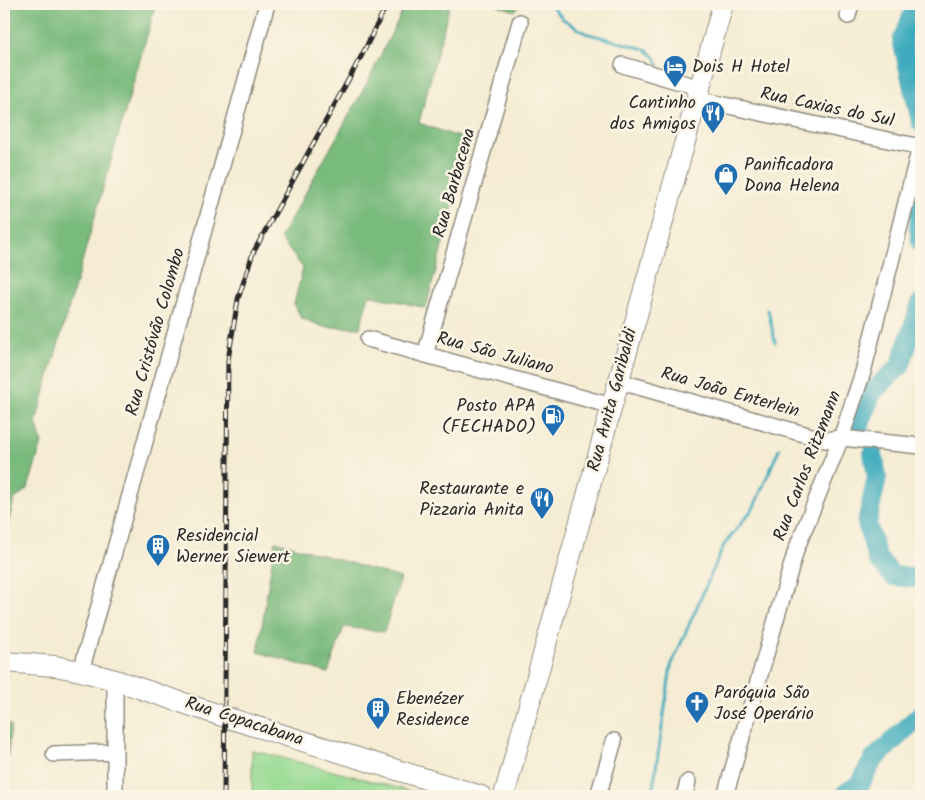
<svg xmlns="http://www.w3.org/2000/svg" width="925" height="800" font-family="Kalam,sans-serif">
<rect width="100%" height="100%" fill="#fcf5e5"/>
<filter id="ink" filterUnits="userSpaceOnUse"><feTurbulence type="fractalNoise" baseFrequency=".02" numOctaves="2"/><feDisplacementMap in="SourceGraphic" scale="10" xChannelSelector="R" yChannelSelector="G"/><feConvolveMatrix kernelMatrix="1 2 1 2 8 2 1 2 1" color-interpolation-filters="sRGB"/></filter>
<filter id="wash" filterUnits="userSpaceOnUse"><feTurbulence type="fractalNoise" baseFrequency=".0096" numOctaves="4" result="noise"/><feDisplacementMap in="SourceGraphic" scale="20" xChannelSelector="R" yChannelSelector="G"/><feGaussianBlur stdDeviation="1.12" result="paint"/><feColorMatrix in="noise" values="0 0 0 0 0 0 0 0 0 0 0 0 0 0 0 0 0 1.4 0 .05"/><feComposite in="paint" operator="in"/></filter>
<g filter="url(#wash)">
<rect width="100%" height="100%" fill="#f5ecd3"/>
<path fill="#97da93" stroke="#61825f" d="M252,750L429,796H252Z"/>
<path fill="#79ba7d" stroke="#527254" d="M4,4H156L36,422L42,443L28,488L14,500L4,540Z
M406,4H450L419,123L470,141L426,308L369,295L360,328L324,327L301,318L294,304L303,268L280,238L367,83Z
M494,4H521L515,11Z
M275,541L401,578L384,632L344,627L328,673L258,652Z
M4,725H11L4,787Z"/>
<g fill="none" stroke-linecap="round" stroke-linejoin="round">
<path stroke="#3eabbd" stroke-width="3" d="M550,4L563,19L585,33L645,49L655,57L661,71
M768,310L775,342
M652,796L671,666L724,545L754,507L779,449"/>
<path stroke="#3eabbd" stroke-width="20" d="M917,4L902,40L921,122
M921,202L919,228L921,243
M860,424L872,392L900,366L921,303
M873,454L877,477L867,523L877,558L893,576L917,578L921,575
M845,796L846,793L860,784L873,760L921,714"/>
</g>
</g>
<g filter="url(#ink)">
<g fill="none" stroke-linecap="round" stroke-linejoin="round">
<defs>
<path id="minor" d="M848,16L851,4
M623,65L700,88
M696,99L921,147
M368,339L612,406
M425,355L520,22
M618,381L825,440L841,438L921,446
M81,671L267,4
M54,754L115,752
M115,796V680
M598,796L614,741
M684,796L688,782
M725,796L796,550L841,438L863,372L920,147"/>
<path id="major" d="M4,662L55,666L81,671L115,680L225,717L481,796
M504,796L723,4"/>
</defs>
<use href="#minor" stroke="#908c7f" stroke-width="18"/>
<use href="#major" stroke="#908c7f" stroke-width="22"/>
<use href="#minor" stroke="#fff" stroke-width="15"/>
<use href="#major" stroke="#fff" stroke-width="20"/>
<defs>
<path id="rail" d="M224,796L228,360L238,299L253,253L362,55L387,4"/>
</defs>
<use href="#rail" stroke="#2b2b2b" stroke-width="5"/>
<use href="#rail" stroke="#fcf5e5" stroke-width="3" stroke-dasharray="9" stroke-linecap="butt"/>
</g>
</g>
<defs>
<symbol id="hotel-pin" viewBox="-11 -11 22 30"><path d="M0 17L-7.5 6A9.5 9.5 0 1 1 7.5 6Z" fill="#1f6fb2" stroke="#fcf5e5"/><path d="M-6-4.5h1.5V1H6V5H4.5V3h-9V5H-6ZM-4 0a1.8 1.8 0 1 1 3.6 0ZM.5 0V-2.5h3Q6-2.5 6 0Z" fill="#fff"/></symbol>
<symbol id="restaurant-pin" viewBox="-11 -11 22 30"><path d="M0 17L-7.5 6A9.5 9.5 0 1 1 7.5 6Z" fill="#1f6fb2" stroke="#fcf5e5"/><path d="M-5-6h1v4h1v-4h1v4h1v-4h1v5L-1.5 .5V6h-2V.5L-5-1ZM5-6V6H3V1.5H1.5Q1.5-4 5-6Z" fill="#fff"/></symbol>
<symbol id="shop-pin" viewBox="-11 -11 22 30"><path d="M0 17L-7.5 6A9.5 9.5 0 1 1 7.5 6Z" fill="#1f6fb2" stroke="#fcf5e5"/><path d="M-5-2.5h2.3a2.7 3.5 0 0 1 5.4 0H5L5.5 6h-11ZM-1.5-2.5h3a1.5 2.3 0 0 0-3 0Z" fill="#fff"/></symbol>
<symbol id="fuel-pin" viewBox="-11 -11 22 30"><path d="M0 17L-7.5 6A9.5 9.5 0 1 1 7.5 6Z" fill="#1f6fb2" stroke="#fcf5e5"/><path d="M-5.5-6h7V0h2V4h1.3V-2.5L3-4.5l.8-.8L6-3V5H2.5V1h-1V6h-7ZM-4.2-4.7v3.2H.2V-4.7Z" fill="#fff"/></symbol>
<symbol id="building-pin" viewBox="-11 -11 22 30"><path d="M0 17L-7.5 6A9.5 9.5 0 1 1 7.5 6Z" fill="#1f6fb2" stroke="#fcf5e5"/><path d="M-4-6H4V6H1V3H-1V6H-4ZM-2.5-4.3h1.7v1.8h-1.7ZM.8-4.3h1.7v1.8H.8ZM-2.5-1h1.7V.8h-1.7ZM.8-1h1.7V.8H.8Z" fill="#fff"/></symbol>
<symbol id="church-pin" viewBox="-11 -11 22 30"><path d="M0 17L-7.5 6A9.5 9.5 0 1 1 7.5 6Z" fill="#1f6fb2" stroke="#fcf5e5"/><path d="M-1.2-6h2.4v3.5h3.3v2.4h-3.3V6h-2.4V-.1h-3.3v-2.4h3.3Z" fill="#fff"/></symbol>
</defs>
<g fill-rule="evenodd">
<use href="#hotel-pin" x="661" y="53" width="28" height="38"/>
<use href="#restaurant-pin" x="699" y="99" width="28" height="38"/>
<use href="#shop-pin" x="712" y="161" width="28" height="38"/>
<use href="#fuel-pin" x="539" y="402" width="28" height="38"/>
<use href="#restaurant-pin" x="528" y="485" width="28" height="38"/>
<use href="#building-pin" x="144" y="532" width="28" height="38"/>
<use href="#church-pin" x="683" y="689" width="28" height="38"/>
<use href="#building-pin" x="364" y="695" width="28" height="38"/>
</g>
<g text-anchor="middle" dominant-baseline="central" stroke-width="5" stroke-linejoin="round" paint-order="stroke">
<g font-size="18" fill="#2b2b2b" stroke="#fcf5e5" text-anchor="start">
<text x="692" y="67">Dois H Hotel</text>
<text x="696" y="103" text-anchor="end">Cantinho<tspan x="696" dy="21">dos Amigos</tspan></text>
<text x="744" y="165">Panificadora<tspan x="744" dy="21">Dona Helena</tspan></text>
<text x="536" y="406" text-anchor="end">Posto APA<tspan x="536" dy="21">(FECHADO)</tspan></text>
<text x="524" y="489" text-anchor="end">Restaurante e<tspan x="524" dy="21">Pizzaria Anita</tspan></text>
<text x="176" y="536">Residencial<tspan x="176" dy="21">Werner Siewert</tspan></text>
<text x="714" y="693">Paróquia São<tspan x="714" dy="21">José Operário</tspan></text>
<text x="396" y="699">Ebenézer<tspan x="396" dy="21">Residence</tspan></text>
</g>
<g font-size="18" fill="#2b2b2b" stroke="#fcf5e5">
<text transform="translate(827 108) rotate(12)">Rua Caxias do Sul</text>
<text transform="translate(455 183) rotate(-74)">Rua Barbacena</text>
<text transform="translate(156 332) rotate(-74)">Rua Cristóvão Colombo</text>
<text transform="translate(495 354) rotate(15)">Rua São Juliano</text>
<text transform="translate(730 393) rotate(16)">Rua João Enterlein</text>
<text transform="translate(613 400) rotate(-75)">Rua Anita Garibaldi</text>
<text transform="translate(808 466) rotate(-69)">Rua Carlos Ritzmann</text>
<text transform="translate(244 722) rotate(18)">Rua Copacabana</text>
</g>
</g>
<rect width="925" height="800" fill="none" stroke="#fcf5e5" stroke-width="20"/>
</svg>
